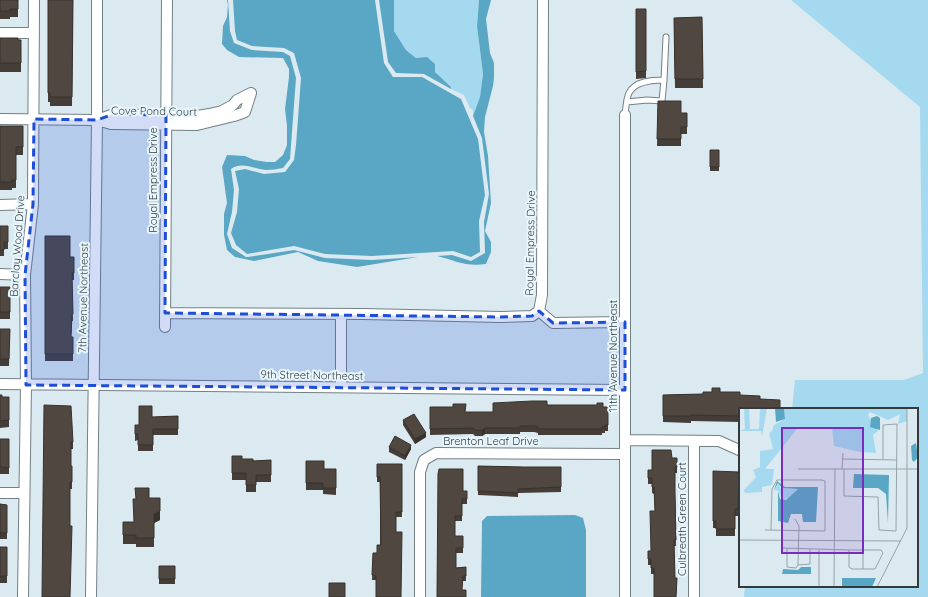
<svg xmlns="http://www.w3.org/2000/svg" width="928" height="597" font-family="Quicksand,sans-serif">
<rect width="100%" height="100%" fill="#dbeaf0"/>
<path fill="#a4d9ef" d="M394,0H479L477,26L483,74L480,97L473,116V110L470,108L464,95L451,89V87L435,72L406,50L394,31Z
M791,0H928V597H744L745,586H917V409H792L795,380H904L923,373L920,107Z"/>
<path fill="#5aa7c5" d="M227,0H228L230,31L234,43L252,50L283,52L290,56L296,78L290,159L283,168C277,169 272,170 266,170C254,169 242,161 231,169L234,190L232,212L227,234L232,248L246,257H248L294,250L325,258L372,260L418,257L357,267L318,261L298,252L254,261L235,257L227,250L224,235V214L227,203L222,167L227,155L245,156L254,160L267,162H275L283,155L287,145V126L285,109L289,77V69L283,58L239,57L227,50L222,44L223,26L227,17L228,5Z
M233,0H375L384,63L393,77H422L461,99L478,139L485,195L479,221L480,252L471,257L453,251L372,256L325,254L294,246L247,254L236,245L231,233L237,212L239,189L235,171L245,169L264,174L285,172L294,160L296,145L301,78L294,53L284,48L252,46L237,40L235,31Z
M379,0H394V31L406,50L416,58L427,57L435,64V72L451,87V89L424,74L396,73L388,62Z
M479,0H491L486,19L490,53L494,63V78L493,86L485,117L484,132L488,156L491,203L485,231L491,242V252L486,264C465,267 457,261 437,256L452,255L471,261L485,253L484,222L489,194L482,138L473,116L480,97L483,74L477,26Z
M575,515L583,518L586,530V597H481L482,521L487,516Z"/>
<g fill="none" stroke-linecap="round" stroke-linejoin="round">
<defs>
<path id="lane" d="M664,80L666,37
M625,115C626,108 626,99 629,93C635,81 652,80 664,80L662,101L647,100L627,102"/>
<path id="street" d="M0,33H34
M0,119L97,120L111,124L197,125L234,116L245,112L251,93
M97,120L114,114L182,116H198L209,114L222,111L233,105L237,100L251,93
M0,205L33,204
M0,274L25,275
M539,311L553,323L625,322
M165,313L363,314L501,317L532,316L539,311L542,295L543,0
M165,327L167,0
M0,384L625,390
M341,387V314
M625,440L719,441L739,450
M0,493H24
M23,597L26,385L25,275L33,204L34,0
M91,597L97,120V0
M420,597V472L424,460L436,453L625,454
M625,597V115
M694,597V441"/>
</defs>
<use href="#lane" stroke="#738086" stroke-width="7"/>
<use href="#street" stroke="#738086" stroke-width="12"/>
<use href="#lane" stroke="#fff" stroke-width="5"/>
<use href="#street" stroke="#fff" stroke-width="10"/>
</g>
<path fill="#453d37" d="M0,0H18V17H10V19H0Z
M48,0H73L72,106H50V102H48Z
M636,9L646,71V78L636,79Z
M702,17L703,88H675L674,18Z
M0,38L21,40V72H0Z
M658,101L681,113H687V134H681V146H657Z
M0,126H23V155H16V188H12V190H0Z
M710,150H719V171H710Z
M0,226H8V249H4V256H0Z
M45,236L70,257H74V280H72L73,321H72L71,337H73V361H45Z
M0,287H10V319H0Z
M0,329H10L9,366H0Z
M720,392L740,409V422L691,421V423L663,422V395L703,394Z
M0,395L2,397H9V427L0,428Z
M44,405L73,442V449H71V466H72V489H70V526Z
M547,405L608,407V431H605V433H602V435H538V433L534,432H520V434H485L482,436H475L473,434L430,435V407L466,412H493Z
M178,416V435H153V451H138V440L135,441V425H139L152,417Z
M403,420L426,437L415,444L403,425Z
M0,439H9V474H0Z
M389,447L411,449L405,460L389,452Z
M232,456L242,459L253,461L271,460V482H256V492H246V480H232Z
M672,458H677V473H675V493L676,546H674L675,578L677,584L676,597H654V574H651V565H648V551H651L655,511L654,494L652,493V484H648V470H652Z
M306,461L324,469H336V495L323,494V490H306Z
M377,464H402V517H396L376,580H372L373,553H377L380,545V482H377Z
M478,466L523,467H561V492L518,493V497L478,495Z
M439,469L463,491H467V504H462V521H455V536H463V553H456V568L466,567V581H463L437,597Z
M713,471L739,479L738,516H735V536H716V528H713Z
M149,498L160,520L154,523V547H136V544H123V522H134Z
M0,504L7,505V539H0Z
M0,547H7V583H0Z
M159,566H175V584H159Z"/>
<path fill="#38322d" d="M485,428V434L482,436V430Z
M426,433V437L415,444V439Z
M411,445V449L405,460V456Z
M160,511V520L154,523V514Z"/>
<path fill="#504740" stroke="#38322d" d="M0,0H18V9H10V11H0Z
M48,0H73L72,97H50V93H48Z
M636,9H646V71L636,72Z
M702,17L703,79H675L674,18Z
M0,38H18V40H21V63H0Z
M658,101H681V113H687V127H681V139H657Z
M0,126H23V147H16V180H12V182H0Z
M710,150H719V167H710Z
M0,226H8V242H4V250H0Z
M45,236H70V257H74V273H72L73,314H72L71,337H73V354H45Z
M0,287H10V312H0Z
M0,329H10L9,359H0Z
M712,388H720V392H740V395L760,396V399L780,400V409H740V416L691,415V416H663V395L703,394V392H712Z
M0,395H2V397H9V420L0,421Z
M532,401H547V405H597V403H603V407H608V425H605V427H602V429H538V427L534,426H520V428H485L482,430H475L473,428L430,429V407H453V404H466L465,412H493V403Z
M44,405L71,406L73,442H71V466H72V482H70V526H72L70,597H42Z
M139,406H152V417L178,416V429H153V445H138V434H135V425H139Z
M414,414L426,433L415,439L403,420Z
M395,436L411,445L405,456L389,447Z
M0,439H9V468L0,467Z
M652,450H671L672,458H677V467H675V491L676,540H674L675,578H677L676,597H654V568H651V559H648V551H651L650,511H655L654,487H652V478H648V470H652Z
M232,456H242V459H253V461L271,460V475H256V485H246V473H232Z
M306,461H324V469H336V488H323V483H306Z
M377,464H402V512H396V532H402L401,597H376V576L372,575L373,553H377V545H381L380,477H377Z
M478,466L523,467H561V487L518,489V493L478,491Z
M439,469H463V491H467V499H462V516H455V536H463V548H456V568L466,567V576H463L462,590H466V597H437L438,474Z
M713,471L739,472L738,509H735V529H716V521H713Z
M135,488H149V498H160V511L154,514V538H136V535H123V522H134L133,499H136Z
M0,504L7,505V533H0Z
M0,547H7V576H0Z
M159,566H175V579H159Z
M329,583H345V597H329Z"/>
<path fill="#1d4ed8" fill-opacity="0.2" stroke="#1d4ed8" stroke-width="3" stroke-dasharray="8 5" stroke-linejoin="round" d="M114,114L166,115L165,313L501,317L532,316L539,311L553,323L625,322V390L26,385L25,275L33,204L34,119L97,120Z"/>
<g text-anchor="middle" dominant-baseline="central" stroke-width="4" stroke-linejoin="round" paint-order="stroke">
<g font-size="11" fill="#34393c" stroke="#e8f7fd">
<text transform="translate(154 111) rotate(1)">Cove Pond Court</text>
<text transform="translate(153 180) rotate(-90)">Royal Empress Drive</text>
<text transform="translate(530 243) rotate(-89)">Royal Empress Drive</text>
<text transform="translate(17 246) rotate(-86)">Barclay Wood Drive</text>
<text transform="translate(83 298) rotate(-89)">7th Avenue Northeast</text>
<text transform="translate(613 356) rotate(-90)">11th Avenue Northeast</text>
<text transform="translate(312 375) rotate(1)">9th Street Northeast</text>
<text x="491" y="441">Brenton Leaf Drive</text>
<text transform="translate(682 519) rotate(-90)">Culbreath Green Court</text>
</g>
</g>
<g transform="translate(739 408)">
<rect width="179" height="179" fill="#dbeaf0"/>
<path d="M5,0H10L11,21H20L21,0H28L23,29L22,23H0L6,21ZM45,0H168V13L159,16L161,6L149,12L131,4L129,7L132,12L131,19H137L139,23L134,27L137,45L121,44L95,38L93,20L58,21L26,61H35L33,77L23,79V84L6,85L5,82L17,69L14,62L21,59V43L34,41L30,25L33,23L35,17L46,11ZM40,75L41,80L59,81L50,90L43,92L40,83L35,82Z" fill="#a4d9ef"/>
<path d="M36,0H45L46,11L37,14ZM138,8L141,10V22L131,19L132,10ZM177,35L179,49L175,54L173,52L172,38ZM115,66L150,67L149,115L147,86L139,80H114ZM38,73L46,79H79L77,114H64L63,106H52L49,115L39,113V83L41,91L47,92L59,81L43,80L39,75L35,82ZM62,159H72V166H43L44,161L59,162ZM103,170H137L133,179H103Z" fill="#5aa7c5"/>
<path fill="none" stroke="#98a3a8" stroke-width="1" d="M103,51L158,52M179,53V81M59,61H178M103,61L104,45M105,61V88L139,89L140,122L157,123L158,16L144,17V51M56,111L60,118L59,157M26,122L86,123M32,122L33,81L38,72H83L86,73V123M0,132L162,133M43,140L110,142V159L113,161H136L144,145L142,142H110M48,140V159L57,160L59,157L71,156V141M179,143V162M124,161V142M80,179V142M95,179L96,61M138,179L168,120V0"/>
<path fill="#7b2cbf" fill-opacity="0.15" stroke="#7b2cbf" stroke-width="2" d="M43,20H124V145H43Z"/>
<rect width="179" height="179" fill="none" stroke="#34393c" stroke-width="2"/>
</g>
</svg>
